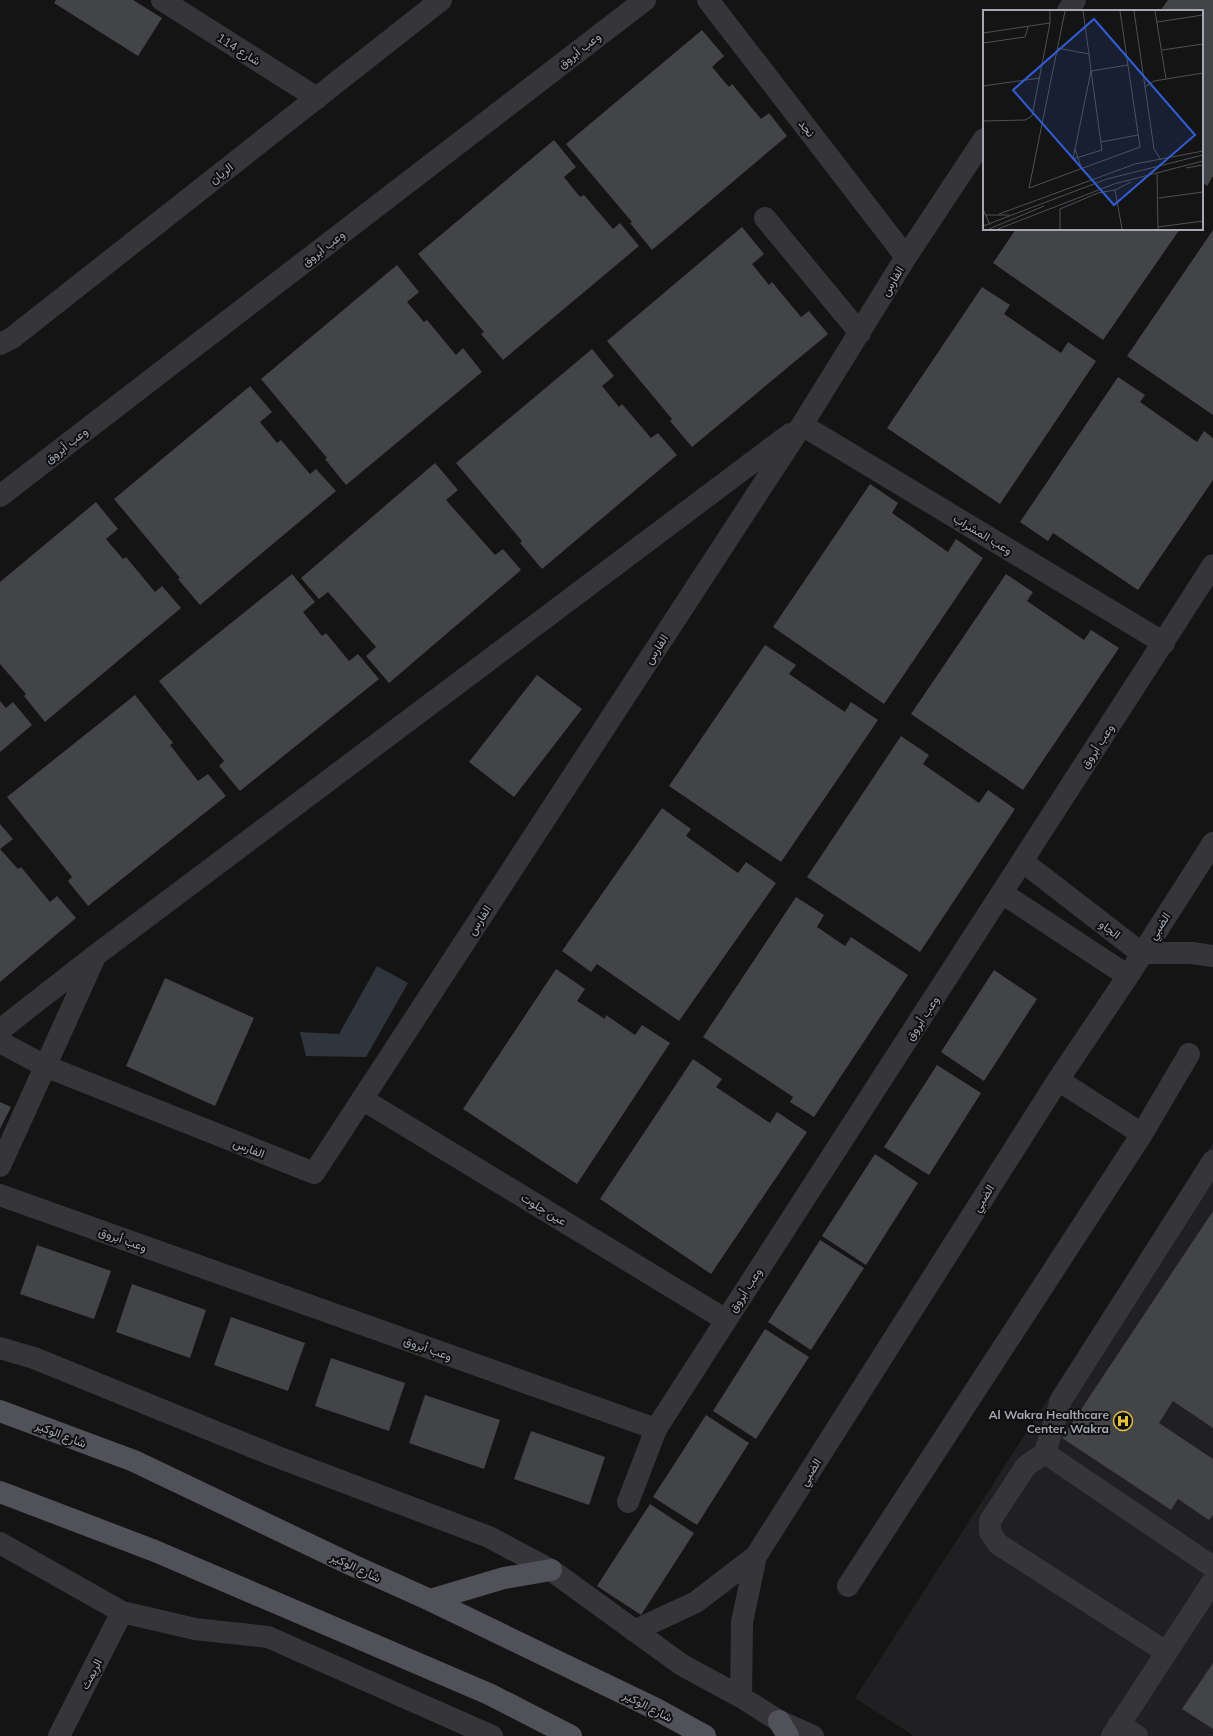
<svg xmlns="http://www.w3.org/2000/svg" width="1213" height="1736" font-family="Mulish,Vazirmatn,sans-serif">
<rect width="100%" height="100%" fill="#141415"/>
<path fill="#202022" d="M1213,1143V1736H914L855,1698Z"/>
<path fill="#2e353d" d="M377,966L408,983L366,1057L306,1056L300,1032L339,1034Z"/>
<path fill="#434448" d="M56,0H133L162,18L138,56L54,3Z
M1168,0H1213V176L1207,186L1202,182V11H1160Z
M702,30L724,56L712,67L729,87L732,84L761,119L769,113L787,136L652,250L630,223L632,222L566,144Z
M554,140L576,167L564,177L580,197L584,195L613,229L620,223L639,246L503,360L481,334L484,332L418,254Z
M742,227L764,254L752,264L769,285L772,282L801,317L809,311L828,334L692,447L670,421L672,419L607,341Z
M1016,229H1180L1103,340L993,263Z
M1213,230V415L1127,356Z
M397,265L419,292L407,302L424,322L427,320L456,355L463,348L482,372L346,485L325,459L327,458L261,379Z
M982,287L1010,305L1004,314L1061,353L1068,342L1096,361L1000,504L887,428Z
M592,349L614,376L602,386L619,407L622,404L651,438L658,433L677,455L542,569L520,543L522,541L456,463Z
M1118,377L1145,395L1140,402L1197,442L1204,431L1213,438V480L1138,590L1053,533L1048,541L1020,522Z
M250,386L272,412L260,422L277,443L281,440L310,474L316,469L336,491L200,605L178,579L180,578L114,499Z
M435,463L458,490L446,500L495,555L503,549L521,570L389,683L366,656L376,647L328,592L319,599L301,578Z
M870,484L898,503L892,513L948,552L956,539L983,558L884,704L773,627Z
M96,502L118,529L106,539L123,559L126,557L155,592L162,586L181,608L45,722L24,696L26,694L0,664V582Z
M292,574L315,602L303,612L322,636L326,633L349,661L358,654L379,679L240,791L219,766L224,761L159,681Z
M1006,574L1033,592L1027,601L1084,640L1091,630L1119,648L1023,790L911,714Z
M765,645L796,665L789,674L845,712L851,702L878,720L781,862L669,786Z
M537,675L582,709L514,797L469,762Z
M135,695L173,743L170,745L198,781L208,774L226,796L88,906L68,881L72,877L7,797Z
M0,701L6,708L13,702L32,725L0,752Z
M901,736L929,755L923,764L979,803L988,790L1015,809L920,952L807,877Z
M662,808L691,829L686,836L738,873L746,862L776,883L679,1021L597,964L591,972L562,951Z
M0,824L13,839L0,849L18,869L21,867L50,902L57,896L76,918L0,982Z
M796,897L824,915L817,927L845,946L851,937L908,975L814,1117L790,1102L793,1097L703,1037Z
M556,969L585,989L577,1001L605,1019L606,1015L635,1035L642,1025L670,1043L577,1184L463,1109Z
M994,970L1037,999L984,1081L941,1052Z
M165,978L254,1018L215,1106L126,1066Z
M693,1059L722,1079L716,1087L770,1123L777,1112L807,1132L711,1274L600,1199Z
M937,1065L981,1093L929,1175L884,1147Z
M0,1102L11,1107L0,1129Z
M875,1154L918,1183L866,1265L822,1236Z
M1213,1211V1428L1173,1401L1159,1423L1213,1459V1515L1209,1520L1178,1499L1171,1510L1062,1438Z
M820,1240L864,1268L811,1350L768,1322Z
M37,1245L111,1271L94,1319L20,1294Z
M132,1284L206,1310L190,1358L116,1332Z
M231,1317L305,1343L288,1391L214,1365Z
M765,1329L809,1357L756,1439L713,1411Z
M331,1358L405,1383L389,1431L315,1406Z
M425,1395L500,1420L484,1469L409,1443Z
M706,1415L749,1443L697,1525L653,1497Z
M531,1431L605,1457L589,1505L514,1479Z
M650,1504L694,1533L641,1615L597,1586Z
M1213,1663V1729L1182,1709Z"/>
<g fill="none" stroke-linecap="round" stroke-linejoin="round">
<path stroke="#35353a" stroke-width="22" d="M162,0L317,98
M708,0L906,257
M1068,11L1075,0
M765,218L860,333
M0,344L12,338L441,0
M802,425L1164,643
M0,496L645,0
M1022,861L1141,953H1192L1213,956
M1002,893L1128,976
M0,1030L96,955L790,434
M0,1042L45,1066L314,1173L802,425L906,257L984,139
M1058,1080L1142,1134
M362,1099L726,1320
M0,1166L94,959
M0,1195L656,1429L1213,565
M0,1348L34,1358L275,1456L489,1537L551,1570L682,1665L741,1697L779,1721L813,1736
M1045,1453L1213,1567
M628,1502L656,1429
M0,1543L122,1612L195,1629L268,1637L492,1736
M848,1586L1142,1134L1189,1054
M634,1631L696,1602L756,1556
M1166,1652L998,1544L990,1532V1521L1026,1466L1045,1453L1061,1400L1213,1161
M741,1697L742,1622L756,1556L1058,1080L1128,976L1213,843
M1119,1724L1137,1736
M59,1736L122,1612
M1112,1736L1213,1581"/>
<path stroke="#515259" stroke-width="22" d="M0,1411L134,1461L352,1565L430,1600L656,1709L705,1736
M0,1492L155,1551L489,1694L571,1736
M430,1600L504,1578L551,1570
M779,1721L788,1736"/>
</g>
<defs>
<symbol id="hospital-ring" viewBox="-11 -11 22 22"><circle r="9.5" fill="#0f0f10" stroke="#e5c03c" stroke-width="1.5"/><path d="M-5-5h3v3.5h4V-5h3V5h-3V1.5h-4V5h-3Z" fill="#e5c03c"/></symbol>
</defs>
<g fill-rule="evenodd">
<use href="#hospital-ring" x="1112" y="1410" width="22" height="22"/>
</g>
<g text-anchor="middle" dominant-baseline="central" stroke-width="4" stroke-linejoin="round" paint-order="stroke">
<g font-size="12" fill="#a6a9b5" stroke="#0f0f10">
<text transform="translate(239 49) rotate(32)">شارع 114</text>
<text transform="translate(579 50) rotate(-38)">وعب أبروق</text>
<text transform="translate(807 128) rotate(52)">نجد</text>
<text transform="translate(221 173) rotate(-38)">الريان</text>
<text transform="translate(323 248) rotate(-38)">وعب أبروق</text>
<text transform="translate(892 281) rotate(-59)">الفارس</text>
<text transform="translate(66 445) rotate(-38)">وعب أبروق</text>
<text transform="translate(983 534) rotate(31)">وعب المشراب</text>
<text transform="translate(656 649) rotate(-57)">الفارس</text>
<text transform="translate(1097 746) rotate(-57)">وعب أبروق</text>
<text transform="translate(479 920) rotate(-57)">الفارس</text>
<text transform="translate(1159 926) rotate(-57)">الضبي</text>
<text transform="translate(1110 929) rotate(37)">الجاو</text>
<text transform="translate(922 1018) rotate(-57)">وعب أبروق</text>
<text transform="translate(249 1148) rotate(22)">الفارس</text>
<text transform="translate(983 1198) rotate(-58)">الضبي</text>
<text transform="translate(544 1209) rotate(31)">عين جلوت</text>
<text transform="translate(123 1239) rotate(20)">وعب أبروق</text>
<text transform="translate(745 1290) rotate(-57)">وعب أبروق</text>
<text transform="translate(428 1348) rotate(20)">وعب أبروق</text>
<text transform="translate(61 1434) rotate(21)">شارع الوكير</text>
<text transform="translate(810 1472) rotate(-58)">الضبي</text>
<text transform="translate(356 1567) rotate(25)">شارع الوكير</text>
<text transform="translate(91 1674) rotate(-63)">الريمث</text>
<text transform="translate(648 1706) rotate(27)">شارع الوكير</text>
</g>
<g font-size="12" font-weight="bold" fill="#a6a9b5" stroke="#0f0f10" text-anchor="end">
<text x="1109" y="1414">Al Wakra Healthcare<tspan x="1109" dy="14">Center, Wakra</tspan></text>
</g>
</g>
<g transform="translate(983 10)">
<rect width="220" height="220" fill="#141415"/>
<path fill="none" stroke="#4e5055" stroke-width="1" d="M82,1L46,178L157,137L137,1M100,1L106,44L108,61L119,140L90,149L108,61M151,1L171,139L178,150M172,1L183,69M174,12L220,5M0,23L67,13M0,33L42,27L45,17M74,38L106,44M179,40L220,34M108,61L145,55M0,76L57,68M162,77L171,71L220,63M0,111L42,110L49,106L67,13V1M118,132L155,125M92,139L99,160M203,158L220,155M174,164L175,219M132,180L139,219M176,188L220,182M0,199L7,215M16,204L152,154L220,141M2,205H26M0,216L124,169L220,145M175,217L220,211M6,219L61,196M15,219L131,174L220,151M77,219V199L115,183L132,180L148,172"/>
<path fill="#325cd3" fill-opacity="0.15" stroke="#325cd3" stroke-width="2" d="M111,9L212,125L131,195L30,80Z"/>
<rect width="220" height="220" fill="none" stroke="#a6a9b5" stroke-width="2"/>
</g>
</svg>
